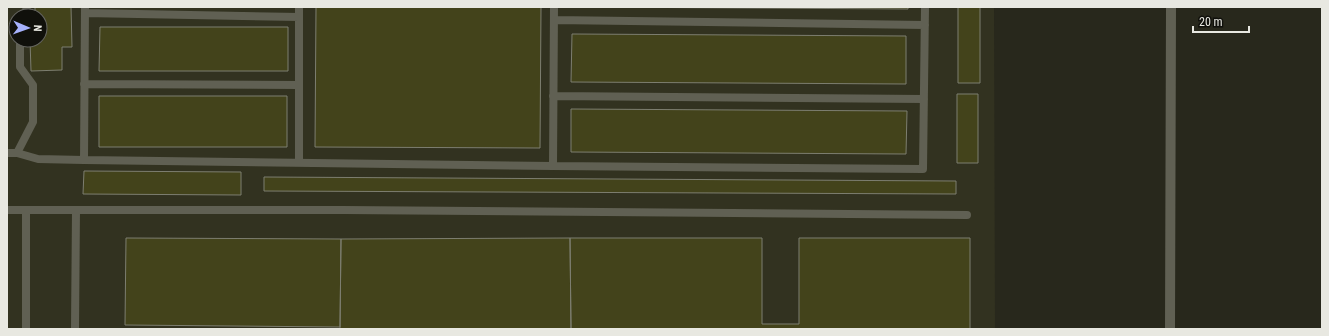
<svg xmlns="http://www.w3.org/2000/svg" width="1329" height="336" font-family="'Roboto Condensed',sans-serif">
<rect width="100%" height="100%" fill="#28281c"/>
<path fill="#323220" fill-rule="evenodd" d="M7,7H994L995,329H7ZM16,16H40V40H16Z"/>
<path fill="#43431b" stroke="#7d7e70" d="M35,7H71L72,47H62V70L31,71L30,40H40V16H35Z
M316,7H541L540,148L315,147Z
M586,7H908V9Z
M958,7H980V83H958Z
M100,27H288V71H99Z
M572,34L906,36V84L571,82Z
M957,94H978V163H957Z
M99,96H287V147H99Z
M571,109L907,111L906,154L571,152Z
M84,171L241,172V195L83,194Z
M264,177L956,181V194L264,191Z
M126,238L341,239L340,327L125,325Z
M570,238H762V324H799V238H970V329H571Z
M570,238L571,329H340L341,239Z"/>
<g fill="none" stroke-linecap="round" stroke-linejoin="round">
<path stroke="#606053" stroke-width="8" d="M85,13L299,17
M24,16L27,7
M554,20L925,25
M84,84L299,85
M553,96L924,99
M7,153H17L33,122V85L20,67V40
M17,153L38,159L84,160L85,7
M84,160L553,166L923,169L925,7
M299,162V7
M553,166L554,7
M7,210H344L967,215
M26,210V329
M75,329L76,210"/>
<path stroke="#606053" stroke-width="10" d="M1170,329L1171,7"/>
</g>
<rect width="1329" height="336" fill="none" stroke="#e8e8e1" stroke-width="16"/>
<g transform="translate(28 28) rotate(92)"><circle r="19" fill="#10100b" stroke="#666661"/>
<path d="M0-3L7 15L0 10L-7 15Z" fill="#a6b1fc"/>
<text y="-6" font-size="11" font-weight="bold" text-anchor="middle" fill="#e8e8e1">N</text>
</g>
<path d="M1193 26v6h56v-6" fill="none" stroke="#e8e8e1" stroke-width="2"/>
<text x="1199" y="26" font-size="12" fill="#e8e8e1" stroke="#10100b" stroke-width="3" paint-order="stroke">20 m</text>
</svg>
